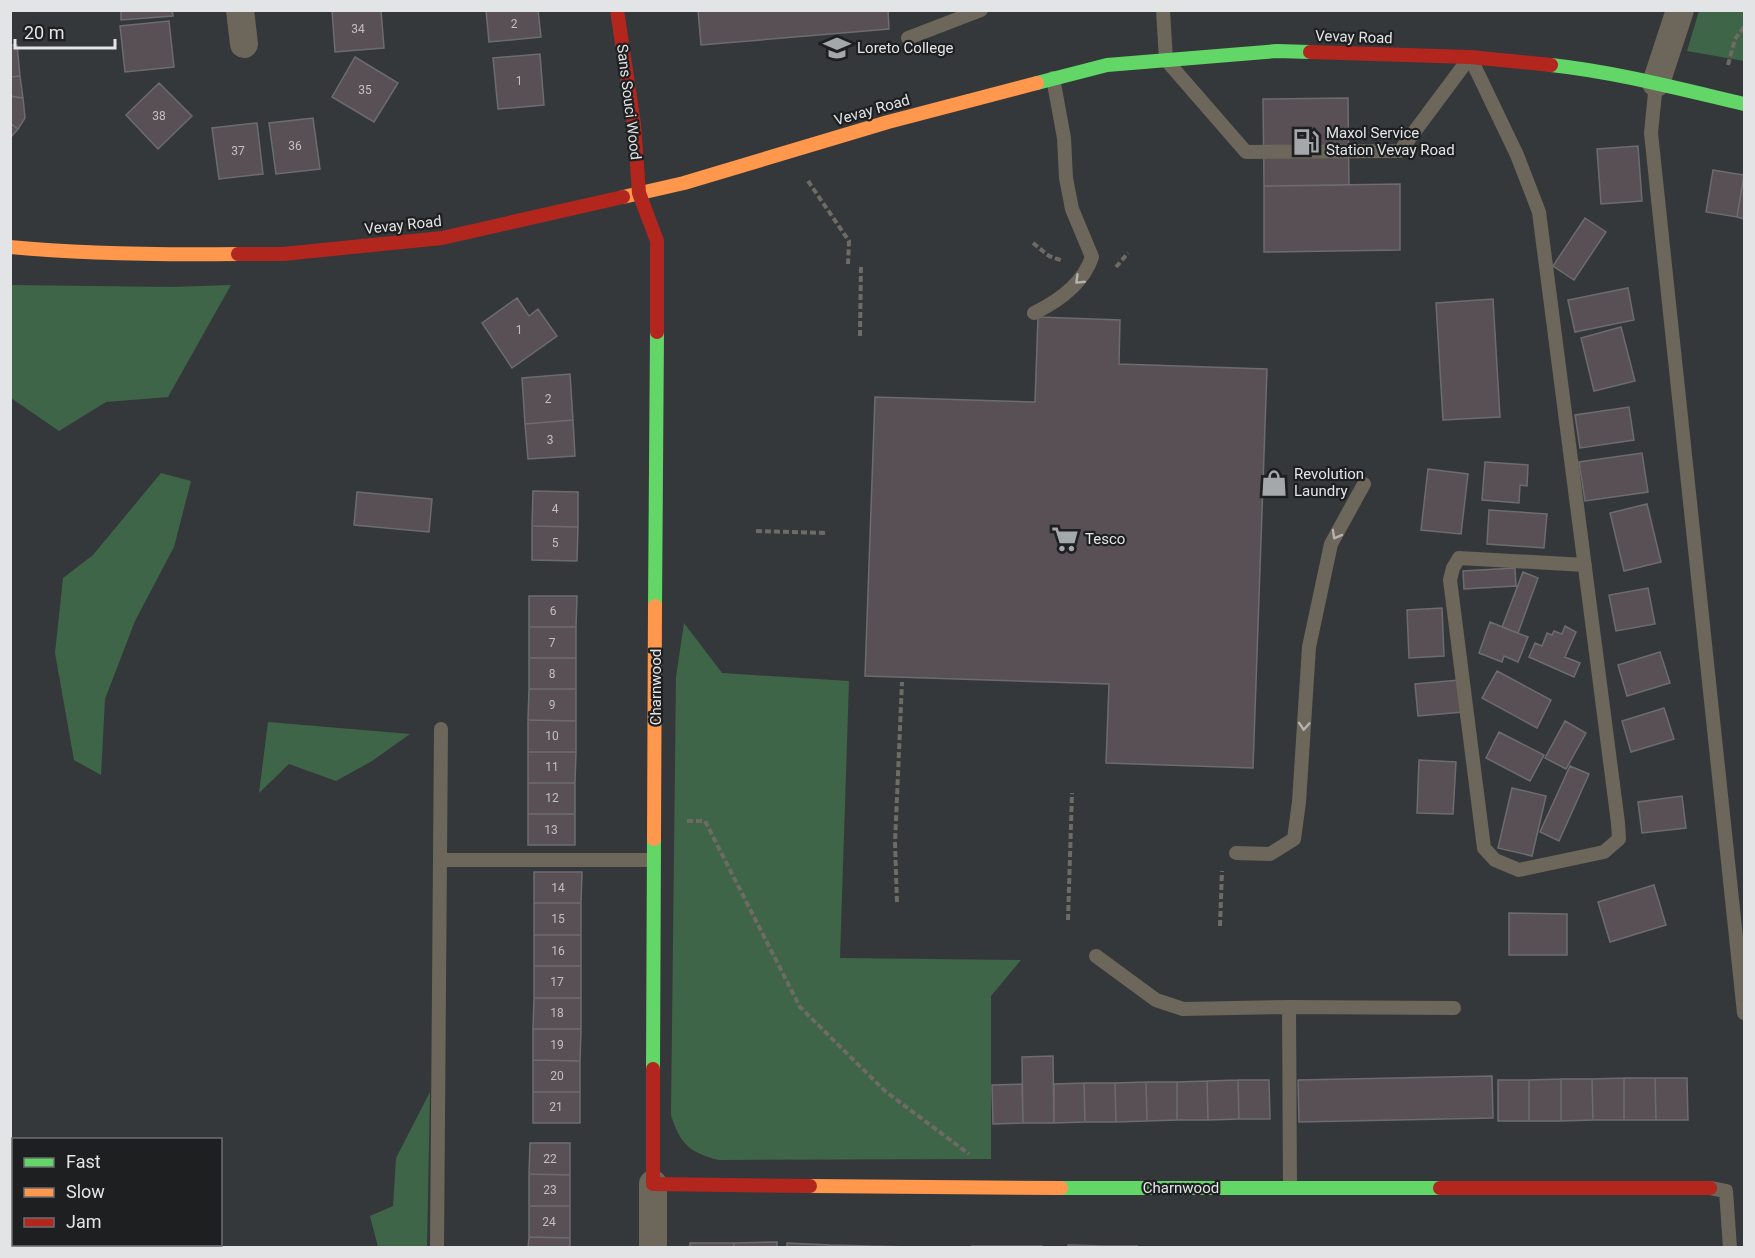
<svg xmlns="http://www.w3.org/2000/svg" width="1755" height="1258" font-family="Roboto,sans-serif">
<rect width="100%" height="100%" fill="#35383a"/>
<path fill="#3e6548" d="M1699,11H1744V61L1687,51Z
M11,285L172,287L231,285L168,397L106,402L59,431L11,398Z
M161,473L191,481L174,547L135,621L105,699L101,775L74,760L55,653L63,578L93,555Z
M684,623L722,673L849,681L840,958L1021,960L991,996V1159L719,1160C690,1153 680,1144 671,1115L676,677Z
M268,722L410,734L372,761L336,781L289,764L259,793Z
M430,1092L427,1247H378L370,1216L393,1206L396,1158Z"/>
<path fill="#595055" stroke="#6c6c6e" stroke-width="1.5" d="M121,10H172L173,16L121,20Z
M332,10H381L384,48L335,52Z
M486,10H538L541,37L489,42Z
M698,10H888L889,29L701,45Z
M169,21L174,67L125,72L120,26Z
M10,45H17L20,76L10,77Z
M540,54L544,105L498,109L493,58Z
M355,57L398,83L374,122L332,97Z
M20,76L23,98L10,96V77Z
M159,83L192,116L158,149L126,115Z
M10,96L23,98L25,118L18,129L10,123Z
M1348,98L1349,185L1264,186L1263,99Z
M313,118L320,169L276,174L269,123Z
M10,123L18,129L10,138Z
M257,123L263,174L219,179L212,128Z
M1638,146L1642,201L1601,204L1597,149Z
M1713,170L1744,175L1737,217L1706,212Z
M1744,175V219L1737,217Z
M1400,184V250L1264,252V186Z
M1585,218L1606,232L1574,280L1553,266Z
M1628,288L1634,320L1575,332L1568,300Z
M517,298L529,316L538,309L557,336L512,368L482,323Z
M1493,299L1500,417L1443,420L1436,303Z
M1038,317L1120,320L1119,364L1267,369L1253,768L1106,763L1109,684L865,676L875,397L1035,402Z
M1621,327L1635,381L1594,391L1581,338Z
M570,374L573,420L525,424L522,378Z
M1629,407L1634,440L1580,448L1575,415Z
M573,420L575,456L528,459L525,424Z
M1642,453L1648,492L1585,501L1579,462Z
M1485,462L1528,465L1527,486L1520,485L1519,503L1482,500Z
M1428,469L1468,474L1461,534L1421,530Z
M533,491L578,492V527L532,526Z
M357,492L432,499L429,532L354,525Z
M1647,504L1661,562L1624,571L1610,513Z
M1489,510L1547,514L1544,548L1487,544Z
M532,526L578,527L577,561L532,560Z
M1515,568L1516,586L1464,589L1463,571Z
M1523,572L1538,578L1518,633L1502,627Z
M1648,588L1655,624L1616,631L1609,595Z
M529,596H577L576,627H529Z
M1442,608L1444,656L1409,658L1407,610Z
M1490,622L1528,637L1518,662L1504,656L1502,662L1479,653Z
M1565,626L1576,632L1565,657L1580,663L1574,677L1529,657L1535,643L1542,646L1547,633L1552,635L1554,631L1562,634Z
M529,627H576V658H529Z
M1660,652L1670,683L1627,696L1618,665Z
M529,658H576V689H529Z
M1497,671L1551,700L1537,728L1482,698Z
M1459,680L1463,712L1418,716L1415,684Z
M529,689H576V721L528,720Z
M1664,708L1674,739L1631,752L1622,721Z
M528,720L576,721V752H528Z
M1565,721L1586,733L1566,769L1545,758Z
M1499,732L1544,755L1530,781L1486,758Z
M528,752H576L575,783H528Z
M1419,760L1456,762L1453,814L1417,813Z
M1570,766L1589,774L1559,841L1540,832Z
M528,783H575V814H528Z
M1512,788L1546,796L1532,856L1498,848Z
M1682,796L1686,828L1642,833L1638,802Z
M528,814H575V845H528Z
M534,872H582L581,903H534Z
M1654,885L1666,925L1610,942L1598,902Z
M534,903H581V935H534Z
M1509,913L1567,914V955H1509Z
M534,935H581V966H534Z
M534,966H581V998H534Z
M534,998H581V1029H533Z
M533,1029H581L580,1061L533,1060Z
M1053,1056L1054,1123H1023L1022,1057Z
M533,1060L580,1061V1092H533Z
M1492,1076L1493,1118L1299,1122L1298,1080Z
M1624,1078H1655L1656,1120H1624Z
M1624,1078V1120H1593L1592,1079Z
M1655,1078H1687L1688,1120H1656Z
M1561,1079H1592L1593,1120L1561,1121Z
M1561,1079V1121H1529V1080Z
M1238,1080H1269L1270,1119H1239Z
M1238,1080L1239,1119L1208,1120L1207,1081Z
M1498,1080H1529V1121H1498Z
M1207,1081L1208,1120H1177V1082Z
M1146,1082H1177V1120L1147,1121Z
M1146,1082L1147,1121L1116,1122L1115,1083Z
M1084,1083H1115L1116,1122H1085Z
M1084,1083L1085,1122L1054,1123V1084Z
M1022,1084L1023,1123L993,1124L992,1085Z
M533,1092H580V1123H533Z
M530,1143H570V1175L529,1174Z
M529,1174L570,1175V1206H529Z
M529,1206H570V1238L529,1237Z
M529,1237L570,1238V1248H528Z
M777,1242V1248H734V1243Z
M690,1243H734V1248H690Z
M787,1243L829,1245V1248H787Z
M829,1245L870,1246V1248H829Z
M1068,1245L1103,1246V1248H1068Z
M870,1246L912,1247V1248H870Z
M972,1246H1007V1248H972Z
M1007,1246H1042V1248H1007Z
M1103,1246H1137V1248H1103Z"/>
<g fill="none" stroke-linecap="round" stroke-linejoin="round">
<path stroke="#6e6a64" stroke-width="4" stroke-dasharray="6 3" stroke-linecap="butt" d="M1728,65L1735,39L1744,27
M808,181L849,241L848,264
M1033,243L1049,256L1063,261
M1116,267L1128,253
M860,336L861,264
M756,531L827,533
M687,821H705L800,1007L885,1091L969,1154
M897,902L895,843L902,682
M1068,920L1072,793
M1220,926L1222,871"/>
<path stroke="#6d665b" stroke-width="14" d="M1163,10L1166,60L1246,152L1400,151L1470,57L1517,155L1539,212L1618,823L1619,839L1604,852L1519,870L1495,860L1484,848L1450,580L1453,568L1459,558L1585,565
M908,38L981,10
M1656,83L1651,133L1744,1013
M1034,313C1059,301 1083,284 1092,257L1072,209L1066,178L1064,138L1053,78
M1236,853L1270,854L1294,839L1299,802L1309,647L1331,544L1364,484
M440,860H654
M1096,956L1156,1000L1183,1009L1289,1007L1454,1008
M1289,1007L1290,1188
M1710,1188L1726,1191L1730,1248
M437,1248L441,729"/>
<path stroke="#6d665b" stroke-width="28" d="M240,10L244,44
M1656,83L1680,10
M653,1184V1248
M10,1224L14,1225
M54,1244L59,1248"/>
<path stroke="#63d668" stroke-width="14" d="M1551,65C1616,72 1680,89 1744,104
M1037,83L1107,65L1277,51L1310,52
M655,606L657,332
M653,1069L654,839
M1061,1188H1440"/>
<path stroke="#ff974d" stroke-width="14" d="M623,197L684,183L888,122L1037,83
M10,247C86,254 162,255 238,254
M654,839L655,606
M810,1186L1061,1188"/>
<path stroke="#b3261e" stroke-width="14" d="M617,10L634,124L639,193L657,241V332
M1310,52L1470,57L1551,65
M238,254H283L442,238L623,197
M653,1069V1184L810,1186
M1440,1188H1710"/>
</g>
<defs><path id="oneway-chevron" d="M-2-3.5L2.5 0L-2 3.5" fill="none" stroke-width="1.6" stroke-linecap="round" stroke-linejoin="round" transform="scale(1.5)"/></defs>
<g stroke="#b3b2ae">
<use href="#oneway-chevron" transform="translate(1079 280) rotate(136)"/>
<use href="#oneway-chevron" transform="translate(1336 535) rotate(119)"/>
<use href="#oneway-chevron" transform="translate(1304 726) rotate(94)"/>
</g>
<defs>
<symbol id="school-bare" viewBox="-9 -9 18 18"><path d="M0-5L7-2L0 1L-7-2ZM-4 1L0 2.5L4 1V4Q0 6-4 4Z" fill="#a5a8aa" stroke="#1d1f21" stroke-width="2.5" paint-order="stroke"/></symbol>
<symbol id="fuel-bare" viewBox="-9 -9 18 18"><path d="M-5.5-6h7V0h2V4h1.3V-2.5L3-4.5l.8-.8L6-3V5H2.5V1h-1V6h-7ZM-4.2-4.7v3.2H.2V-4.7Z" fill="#a5a8aa" stroke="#1d1f21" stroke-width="2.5" paint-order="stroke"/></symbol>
<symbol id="shop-bare" viewBox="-9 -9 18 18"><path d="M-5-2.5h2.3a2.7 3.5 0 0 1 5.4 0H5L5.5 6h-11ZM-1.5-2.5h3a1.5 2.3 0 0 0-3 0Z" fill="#a5a8aa" stroke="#1d1f21" stroke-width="2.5" paint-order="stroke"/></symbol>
<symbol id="supermarket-bare" viewBox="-9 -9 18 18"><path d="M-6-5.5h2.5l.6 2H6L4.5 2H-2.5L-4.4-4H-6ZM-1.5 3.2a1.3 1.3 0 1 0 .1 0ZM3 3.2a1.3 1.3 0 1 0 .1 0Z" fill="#a5a8aa" stroke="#1d1f21" stroke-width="2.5" paint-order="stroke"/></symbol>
</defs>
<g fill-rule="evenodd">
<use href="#school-bare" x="818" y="29" width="38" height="38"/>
<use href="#fuel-bare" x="1287" y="123" width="38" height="38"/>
<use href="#shop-bare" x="1255" y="464" width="38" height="38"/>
<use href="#supermarket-bare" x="1046" y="520" width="38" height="38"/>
</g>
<g text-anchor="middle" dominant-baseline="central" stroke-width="4.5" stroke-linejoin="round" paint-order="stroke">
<g font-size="12" fill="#c0bfc2">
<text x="514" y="24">2</text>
<text x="358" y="29">34</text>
<text x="519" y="81">1</text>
<text x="365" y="90">35</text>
<text x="159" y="116">38</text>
<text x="295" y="146">36</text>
<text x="238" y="151">37</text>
<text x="519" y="330">1</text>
<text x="548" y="399">2</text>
<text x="550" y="440">3</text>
<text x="555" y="509">4</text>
<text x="555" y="543">5</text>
<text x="553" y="611">6</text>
<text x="552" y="643">7</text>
<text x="552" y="674">8</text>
<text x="552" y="705">9</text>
<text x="552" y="736">10</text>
<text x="552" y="767">11</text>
<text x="552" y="798">12</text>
<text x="551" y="830">13</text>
<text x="558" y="888">14</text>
<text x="558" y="919">15</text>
<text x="558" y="951">16</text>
<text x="557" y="982">17</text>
<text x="557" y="1013">18</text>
<text x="557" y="1045">19</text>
<text x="557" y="1076">20</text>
<text x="556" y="1107">21</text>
<text x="550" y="1159">22</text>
<text x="550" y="1190">23</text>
<text x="549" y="1222">24</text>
</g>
<g font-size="15" fill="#e2e4e6" stroke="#1d1f21">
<text transform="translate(1354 37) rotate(2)">Vevay Road</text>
<text transform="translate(629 102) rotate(83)">Sans Souci Wood</text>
<text transform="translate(872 110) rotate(-16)">Vevay Road</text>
<text transform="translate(403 225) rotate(-6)">Vevay Road</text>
<text transform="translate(656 687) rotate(-90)">Charnwood</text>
<text x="1181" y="1188">Charnwood</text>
</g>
<g font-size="15" fill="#e2e4e6" stroke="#1d1f21" text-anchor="start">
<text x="857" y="48">Loreto College</text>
<text x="1326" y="133">Maxol Service<tspan x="1326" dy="17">Station Vevay Road</tspan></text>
<text x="1294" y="474">Revolution<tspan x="1294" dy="17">Laundry</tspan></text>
<text x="1085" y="539">Tesco</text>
</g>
</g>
<rect width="1755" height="1258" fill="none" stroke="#e2e4e6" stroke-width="24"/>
<rect x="12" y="1138" width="210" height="108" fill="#1d1f21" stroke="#6c6e70" stroke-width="1.5"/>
<rect x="24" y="1158" width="30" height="9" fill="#63d668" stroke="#6c6e70" stroke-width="1.5"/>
<text x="66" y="1168" font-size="18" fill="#e2e4e6">Fast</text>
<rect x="24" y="1188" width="30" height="9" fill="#ff974d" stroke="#6c6e70" stroke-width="1.5"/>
<text x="66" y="1198" font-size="18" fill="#e2e4e6">Slow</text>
<rect x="24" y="1218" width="30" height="9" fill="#b3261e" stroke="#6c6e70" stroke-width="1.5"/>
<text x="66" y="1228" font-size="18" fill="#e2e4e6">Jam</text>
<path d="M15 39v9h100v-9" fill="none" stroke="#e2e4e6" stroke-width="3"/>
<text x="24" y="39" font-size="18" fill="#e2e4e6" stroke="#1d1f21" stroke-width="4.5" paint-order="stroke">20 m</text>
</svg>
